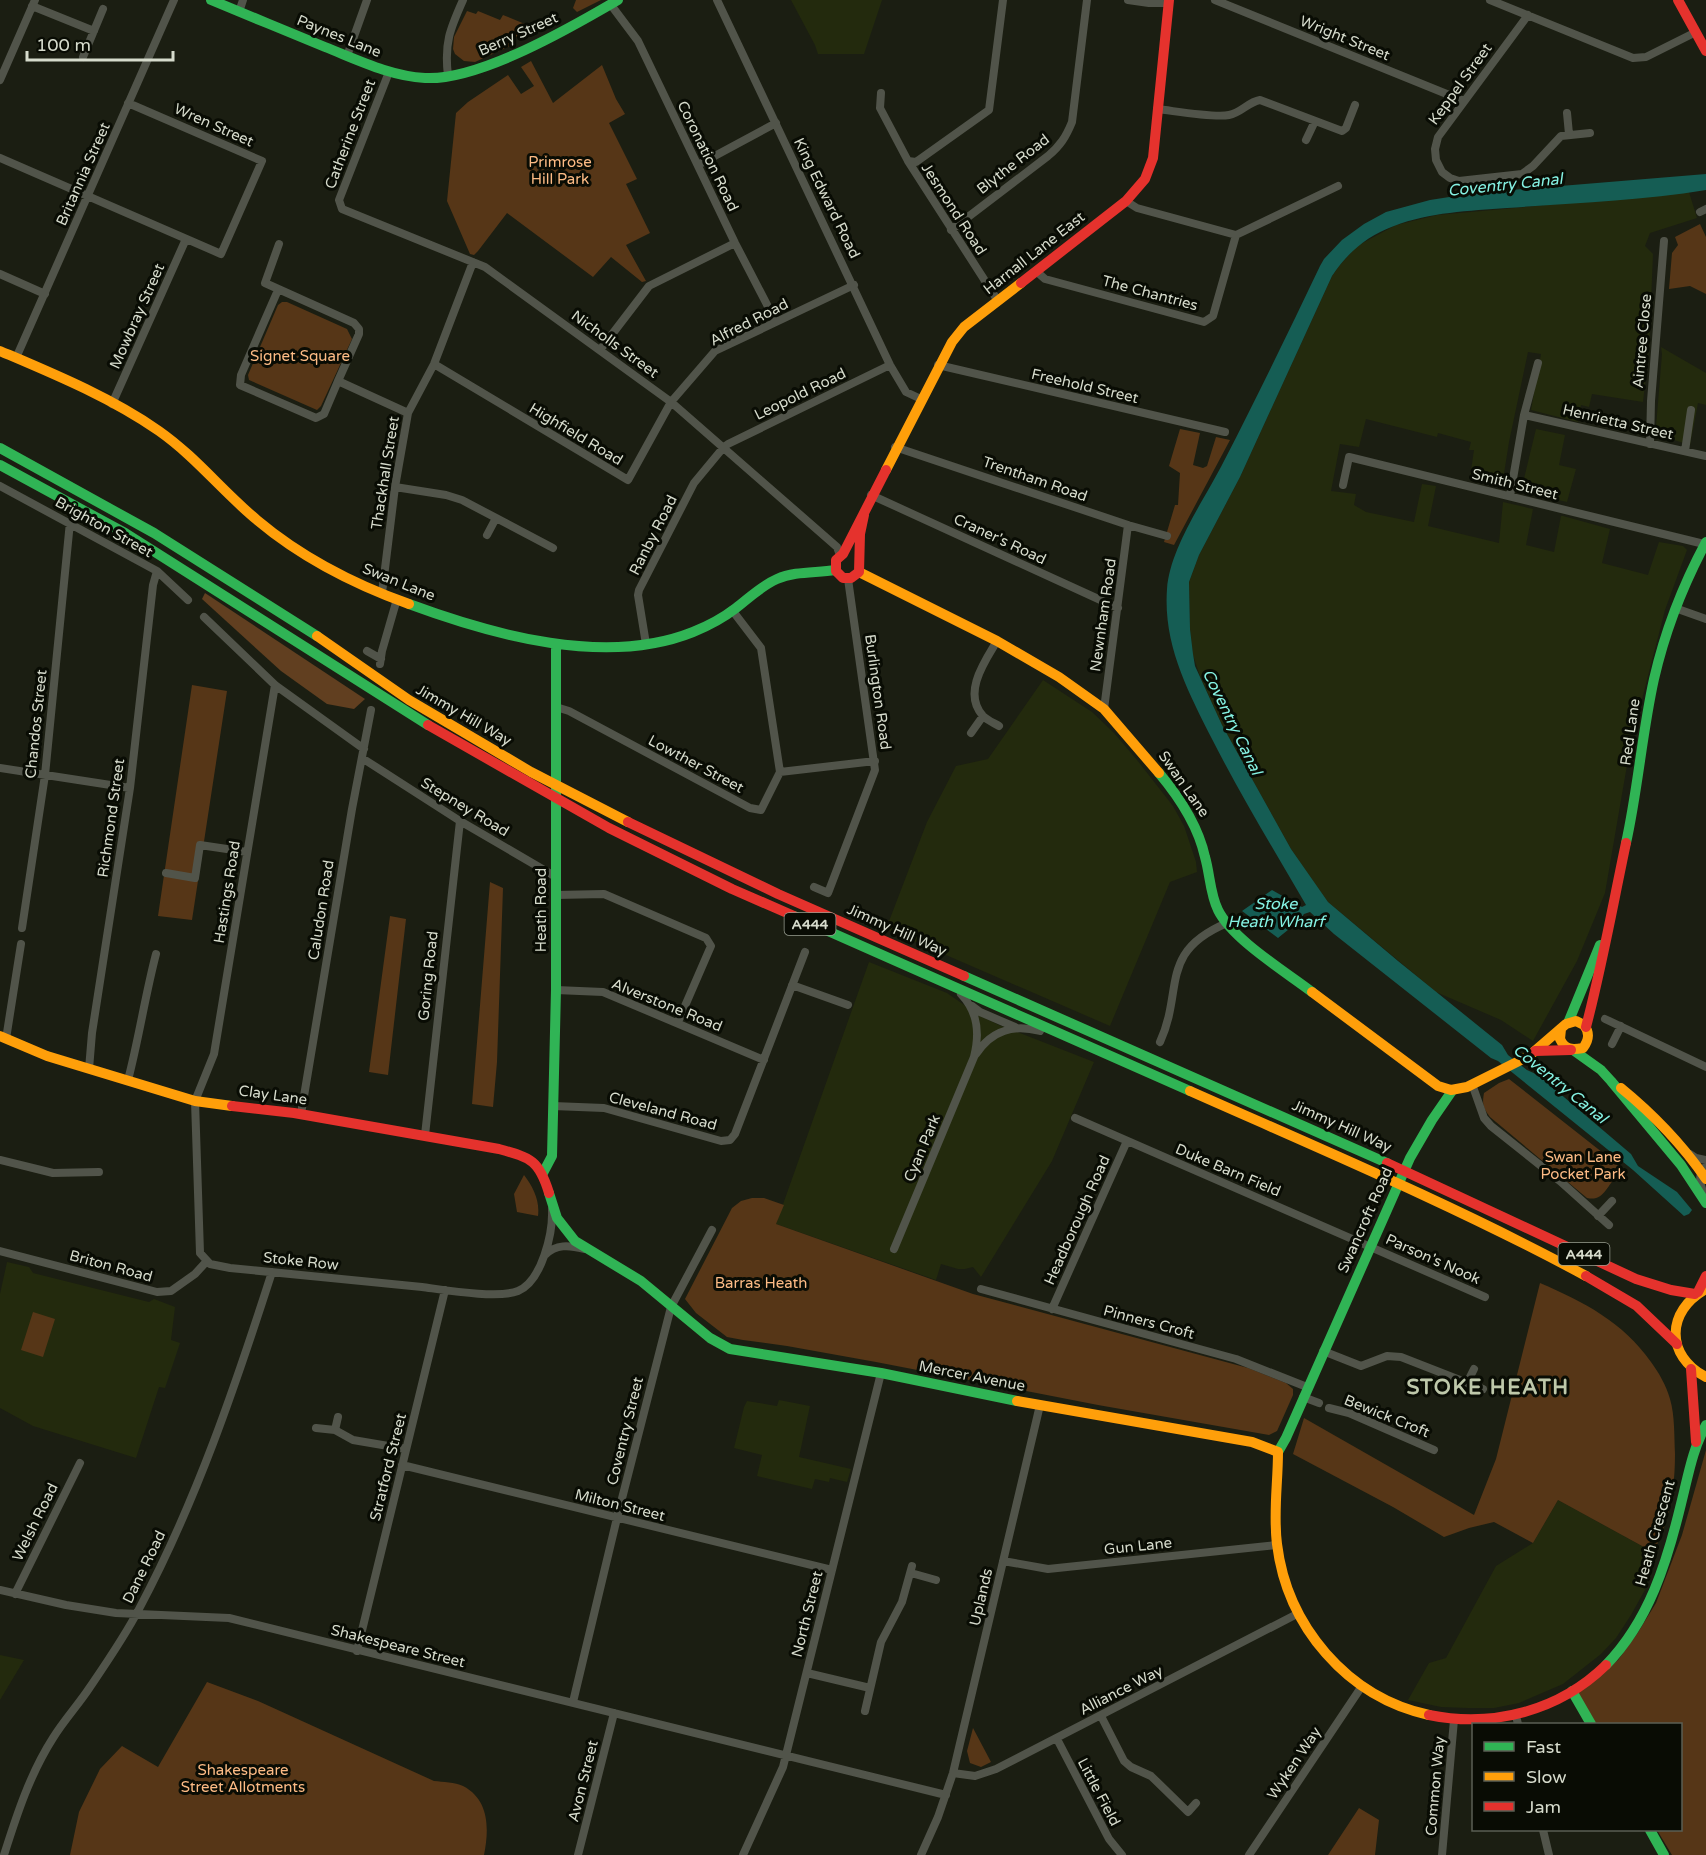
<svg xmlns="http://www.w3.org/2000/svg" width="1706" height="1855" font-family="'Varela Round',sans-serif">
<rect width="100%" height="100%" fill="#1b1e12"/>
<path fill="#232a0d" d="M791,0H882L864,54H818L815,45Z
M1689,192L1697,218L1650,233L1645,246L1653,254L1649,349L1643,402L1592,394L1589,407L1581,405L1578,422L1531,410L1541,354L1528,352L1509,442L1503,480L1499,483L1470,477L1474,450H1469L1471,442L1438,433L1437,437L1366,419L1359,447L1340,444L1331,491L1356,494L1354,505L1366,512L1414,522L1422,484L1436,486L1428,526L1499,543L1503,502L1533,509L1526,545L1554,552L1561,516H1563L1610,529L1602,563L1648,575L1659,542L1683,546L1687,550L1665,610L1631,742L1605,893L1577,961L1533,1041L1501,1020L1436,992L1328,902L1317,887L1291,849L1222,725L1200,676L1193,655L1190,629L1189,582L1199,555L1240,477L1332,276L1339,266L1357,246L1396,225L1437,215Z
M1661,347L1706,373V405L1698,403L1690,445L1658,435L1656,427L1662,354Z
M1536,429L1565,435L1559,465L1576,469L1567,502L1521,491Z
M1043,680L1092,712L1114,733L1137,760L1173,806L1184,826L1196,862L1197,872L1170,882L1110,1026L886,929L927,822L956,766L988,759Z
M869,962L947,993L980,1016L999,1025L1094,1062L1052,1161L981,1277L973,1267L965,1269H958L941,1264L936,1280L776,1224Z
M7,1262L29,1267L33,1273L149,1302L154,1299L175,1307L171,1340L180,1343L165,1388L159,1387L136,1458L33,1426L0,1408V1294Z
M779,1400L810,1406L799,1457L851,1469L847,1482L830,1478L829,1482L815,1479L812,1489L757,1476L762,1455L734,1448L744,1407L747,1401L777,1406Z
M1558,1500L1653,1552L1647,1573L1650,1575L1646,1588L1631,1615L1616,1638L1601,1654L1563,1684L1519,1703L1494,1708H1468L1441,1707L1408,1700L1429,1663L1446,1658L1496,1566L1533,1543Z
M0,1655L24,1660L0,1700Z"/>
<path fill="#563617" d="M576,0H601L577,12L573,8Z
M467,11L476,14L478,11L500,20L503,15L525,24L510,46L475,62L464,61L455,54L453,49L454,37Z
M531,61L553,103L602,65L616,99L625,114L609,123L637,179L626,184L650,233L626,245L646,281L642,282L611,257L593,277L507,213L478,251L474,255L470,254L447,201L456,113L468,102L508,75L521,94L534,86L521,67Z
M1700,224L1706,237V294L1690,286L1669,289L1672,253L1678,245L1675,237Z
M282,302H287L347,329L352,339L321,406L317,410L249,380L248,375L278,305Z
M1180,429L1200,433L1193,465L1203,468L1207,466L1216,437L1230,440L1174,545L1164,542L1175,505H1178L1180,473L1169,466Z
M192,685L227,691L192,920L158,916Z
M490,882L503,888L497,1062L493,1107L472,1104Z
M390,916L406,919L388,1075L369,1072Z
M1509,1079L1626,1171C1623,1173 1620,1174 1617,1176C1607,1185 1604,1202 1587,1198L1490,1117C1483,1108 1482,1104 1484,1093L1499,1083Z
M524,1175C533,1187 540,1200 538,1216L517,1212L514,1194Z
M752,1198H764L784,1205L776,1224L973,1294L1248,1368L1286,1383L1293,1389V1395L1277,1431L1269,1435L1098,1405L876,1362L787,1346L743,1340L727,1337L696,1313L685,1299L732,1208L741,1201Z
M1540,1283C1584,1302 1623,1322 1651,1362C1659,1373 1666,1385 1670,1399C1675,1416 1674,1436 1675,1454C1675,1488 1670,1522 1653,1552L1558,1500L1533,1543L1494,1522L1469,1528L1444,1537L1393,1507L1293,1454L1304,1418L1474,1515L1496,1459Z
M33,1312L55,1319L43,1357L21,1350Z
M1706,1450V1855H1672L1657,1830H1680V1724H1595L1578,1693L1618,1660L1637,1634L1656,1603L1682,1535Z
M207,1682L258,1701L434,1781C443,1782 455,1782 463,1786C490,1800 489,1830 484,1855H70L79,1812L100,1769L122,1746L158,1767Z
M973,1728L991,1762L981,1767L970,1763L967,1751Z
M1359,1808L1379,1820L1375,1855H1328Z"/>
<path fill="#613f20" d="M205,593L365,699L354,709L327,704L281,671L202,599Z"/>
<path fill="#155d54" d="M1706,174V190C1640,201 1573,203 1507,208C1469,211 1430,212 1394,226C1367,236 1348,252 1332,276L1240,477L1199,555L1189,582L1190,629L1193,654L1195,666L1222,725L1291,849L1328,902L1398,961L1502,1045L1508,1055L1527,1070L1538,1075L1631,1154L1638,1166L1677,1192L1692,1210L1689,1214L1684,1216L1633,1170L1498,1061L1491,1058L1334,934L1310,912L1304,914L1299,921L1278,938L1242,911L1272,890L1302,907L1306,905C1274,850 1241,796 1212,739C1188,691 1163,645 1167,589C1170,547 1205,499 1224,461C1257,397 1289,331 1320,266L1324,259L1342,240L1364,224L1386,212L1430,200L1475,193Z"/>
<g fill="none" stroke-linecap="round" stroke-linejoin="round">
<path stroke="#51544a" stroke-width="8" d="M717,0L890,365L906,392L921,399
M1128,0L1149,3H1169
M1215,0L1464,101
M1490,0L1633,58L1646,57L1696,32
M611,5L638,41L735,243L776,322
M32,6L94,31
M239,12L243,0
M1528,15L1438,137L1435,149L1436,160L1442,172L1450,178L1459,181L1522,174L1533,166L1561,136L1590,133
M347,56L367,0
M83,57L103,9
M389,72L339,200L342,209L485,267L671,402L837,547L840,555
M448,76C444,43 450,29 463,0
M0,80L35,0
M881,93L880,108L908,161L916,162L989,110L1003,0
M1157,109C1175,111 1213,118 1229,115C1241,113 1248,102 1260,100L1342,131L1346,128L1355,105
M1567,113L1569,134
M1306,140L1315,121
M0,158L221,254L262,161L128,103
M908,161L998,301
M698,165L776,123
M1126,201L1137,208L1236,235L1338,186
M1700,212L1706,209
M951,230L1048,156C1060,146 1066,137 1072,122L1087,0
M279,244L265,283L354,323L359,329V334L338,381
M1036,271L1045,279L1204,322L1213,316L1236,235
M0,274L45,294
M278,290L241,375L240,385L316,418L324,414L338,381L408,413
M600,350L649,286L735,243
M16,358L174,0
M434,364L628,480L671,402L715,351L854,285
M938,365L1225,432
M112,404L186,239
M1524,415L1706,456
M1650,444L1651,401L1664,241
M895,447L1128,525L1167,536
M1685,451L1691,410
M1343,485L1349,457L1704,544
M0,486L157,571L188,600
M395,487L446,495L462,500L553,548
M871,495L1118,608
M1510,496L1524,415L1538,363
M487,535L496,518
M382,593L395,487L408,413L434,364L473,262
M1675,608L1706,619
M204,617L275,685L364,749
M997,641C985,661 962,693 983,716C987,720 994,723 999,726
M646,644L638,595L639,590L694,483L723,448L728,444L890,365
M367,651L381,659
M380,664L382,651L397,599
M275,685L214,1054L195,1101L200,1253L210,1264L230,1268C294,1274 358,1281 422,1287C445,1290 498,1299 518,1291C542,1281 553,1233 552,1209
M556,707L569,711L750,808L761,810L780,772L761,648L732,610
M1104,709L1128,525
M971,733L983,716
M362,758L460,821L556,877
M0,768L130,788
M780,772L875,761
M166,873L195,878L200,845L247,852
M814,887L828,893L875,770L848,579
M556,895L604,894L706,938L711,946L678,1022
M22,928L45,775L70,522
M792,985L848,1005
M556,990L603,992L764,1060
M972,1006L980,1012L1015,1027
M1605,1019L1706,1067
M6,1039L21,944
M1160,1042C1184,990 1158,952 1227,923
M1612,1044L1621,1026
M976,1054C992,1030 1013,1024 1040,1031
M89,1069L92,1033L130,788L153,585L157,571
M128,1080C139,1038 145,996 156,954
M1472,1084L1484,1118L1491,1126L1560,1181L1609,1225
M553,1106L604,1108L721,1141L730,1140L735,1134L805,952
M301,1114L352,809L371,710
M1075,1118L1485,1297
M425,1135L460,821
M1690,1154L1696,1158L1706,1160
M0,1160L53,1173L99,1172
M1704,1194C1700,1184 1697,1175 1706,1166
M1598,1216L1612,1201
M894,1249L974,1057C980,1033 978,1012 961,994
M0,1251L157,1292L171,1291L195,1274L206,1262
M545,1255C556,1244 569,1245 584,1249
M981,1289L1236,1359L1307,1387
M1052,1309L1127,1141
M1323,1351L1361,1366L1387,1356L1401,1357L1483,1389
M1467,1383L1474,1369
M1303,1397L1319,1403
M1329,1408L1349,1413L1434,1450
M316,1428L335,1430L353,1440L406,1449
M335,1430L338,1417
M402,1465L832,1570
M1003,1561L1048,1569L1276,1545
M911,1573L936,1580
M0,1590L66,1605L116,1613L229,1618L946,1795
M15,1594L80,1463
M357,1651L445,1290
M807,1673L870,1688
M573,1702L617,1518L671,1307L712,1230
M865,1711L881,1642L902,1602L912,1566
M1101,1716L1124,1761L1131,1767L1151,1776L1188,1812L1196,1803
M1516,1716L1518,1724
M1057,1739L1109,1839L1122,1855
M953,1773L975,1776L996,1769L1297,1614
M1543,1830L1549,1855
M4,1855C17,1814 30,1774 53,1738C64,1720 79,1704 90,1687C107,1662 125,1636 139,1609C196,1502 235,1387 272,1272
M578,1855L614,1713
M743,1855L783,1767L786,1755L881,1373
M921,1855L938,1817L953,1773L1040,1405
M1249,1855L1362,1686
M1442,1855L1454,1720"/>
<path stroke="#30b455" stroke-width="10" d="M211,0C249,16 287,31 325,47C358,60 390,76 425,78C479,81 572,27 618,0
M0,448L154,533L317,636
M0,465L125,533L428,725
M409,604C493,635 606,667 693,632C708,626 723,618 736,608C749,598 761,586 777,579C795,571 816,573 835,570
M1159,773C1180,798 1198,825 1205,857C1210,874 1210,894 1218,910C1232,939 1286,972 1312,992
M1626,843C1638,789 1642,733 1654,679C1665,631 1683,585 1706,542
M794,916L1190,1091
M964,976L1387,1163
M1568,1023L1600,945
M1573,1050L1601,1070L1611,1081L1681,1165L1706,1203
M543,1173L552,1156L556,990V644
M549,1193L557,1218L575,1241L641,1281L710,1338L730,1349L881,1373L1017,1401
M1278,1452L1286,1438L1410,1158L1432,1120L1452,1091
M1606,1665C1649,1621 1667,1562 1681,1504C1688,1477 1692,1450 1706,1425
M1572,1691L1591,1724
M1650,1830L1664,1855"/>
<path stroke="#ff9f0a" stroke-width="10" d="M0,351C54,374 110,397 159,431C196,457 223,492 257,520C301,557 356,585 409,604
M886,470L952,342L964,327L1021,283
M859,572L997,641L1059,677L1104,709L1159,773
M317,636L409,700L531,772L628,822
M1312,992L1438,1086L1451,1090L1467,1087L1529,1056L1566,1024L1576,1021L1584,1025C1590,1033 1589,1040 1583,1048C1572,1050 1565,1050 1560,1039L1561,1029
M0,1036L47,1056L195,1101L232,1106
M1621,1088C1654,1115 1682,1144 1706,1179
M1190,1091C1323,1150 1458,1207 1586,1276
M1706,1289C1666,1311 1665,1356 1706,1377
M1017,1401L1252,1442L1278,1452
M1278,1452C1278,1483 1273,1513 1277,1544C1287,1626 1347,1697 1429,1715"/>
<path stroke="#e5322d" stroke-width="10" d="M1678,0L1706,51
M1021,283L1126,201L1145,179L1153,158L1169,0
M864,515L860,534L859,572L851,578H843L836,571V560L843,554L886,470
M428,725L609,828L732,889L794,916
M628,822L778,894L964,976
M1586,1027C1602,966 1613,904 1626,843
M1535,1051L1571,1050
M232,1106L294,1113L499,1149C531,1158 539,1160 549,1193
M1387,1163L1636,1279L1671,1290L1695,1294
M1586,1276L1637,1306L1677,1344
M1698,1292L1706,1276
M1691,1369L1696,1442
M1429,1715C1493,1728 1559,1711 1606,1665"/>
</g>
<g text-anchor="middle" dominant-baseline="central" stroke-width="6" stroke-linejoin="round" paint-order="stroke">
<g fill="#090c04" stroke="#989d90" stroke-width="1.5">
<rect x="784.5" y="913" width="51" height="22" rx="4.5"/>
<rect x="1558.5" y="1243" width="51" height="22" rx="4.5"/>
</g>
<g font-size="14" font-weight="bold" fill="#d6dbcc">
<text x="810" y="924">A444</text>
<text x="1584" y="1254">A444</text>
</g>
<g font-size="15" fill="#d6dbcc" stroke="#090c04">
<text transform="translate(518 34) rotate(-24)">Berry Street</text>
<text transform="translate(339 36) rotate(22)">Paynes Lane</text>
<text transform="translate(1345 38) rotate(22)">Wright Street</text>
<text transform="translate(1460 84) rotate(-54)">Keppel Street</text>
<text transform="translate(214 125) rotate(24)">Wren Street</text>
<text transform="translate(350 134) rotate(-69)">Catherine Street</text>
<text transform="translate(708 156) rotate(64)">Coronation Road</text>
<text transform="translate(1013 164) rotate(-38)">Blythe Road</text>
<text transform="translate(83 174) rotate(-66)">Britannia Street</text>
<text transform="translate(827 198) rotate(64)">King Edward Road</text>
<text transform="translate(954 209) rotate(57)">Jesmond Road</text>
<text transform="translate(1034 253) rotate(-38)">Harnall Lane East</text>
<text transform="translate(1150 293) rotate(15)">The Chantries</text>
<text transform="translate(137 316) rotate(-66)">Mowbray Street</text>
<text transform="translate(749 322) rotate(-27)">Alfred Road</text>
<text transform="translate(1642 341) rotate(-85)">Aintree Close</text>
<text transform="translate(615 344) rotate(36)">Nicholls Street</text>
<text transform="translate(1085 386) rotate(13)">Freehold Street</text>
<text transform="translate(800 394) rotate(-26)">Leopold Road</text>
<text transform="translate(1618 422) rotate(13)">Henrietta Street</text>
<text transform="translate(576 434) rotate(31)">Highfield Road</text>
<text transform="translate(385 473) rotate(-81)">Thackhall Street</text>
<text transform="translate(1035 479) rotate(19)">Trentham Road</text>
<text transform="translate(1515 484) rotate(14)">Smith Street</text>
<text transform="translate(104 527) rotate(29)">Brighton Street</text>
<text transform="translate(653 535) rotate(-63)">Ranby Road</text>
<text transform="translate(1000 539) rotate(25)">Craner's Road</text>
<text transform="translate(399 582) rotate(22)">Swan Lane</text>
<text transform="translate(1103 615) rotate(-82)">Newnham Road</text>
<text transform="translate(878 692) rotate(82)">Burlington Road</text>
<text transform="translate(464 715) rotate(30)">Jimmy Hill Way</text>
<text transform="translate(36 724) rotate(-84)">Chandos Street</text>
<text transform="translate(1630 732) rotate(-82)">Red Lane</text>
<text transform="translate(696 764) rotate(28)">Lowther Street</text>
<text transform="translate(1184 784) rotate(55)">Swan Lane</text>
<text transform="translate(465 807) rotate(31)">Stepney Road</text>
<text transform="translate(111 818) rotate(-82)">Richmond Street</text>
<text transform="translate(227 892) rotate(-81)">Hastings Road</text>
<text transform="translate(321 910) rotate(-81)">Caludon Road</text>
<text transform="translate(541 910) rotate(-90)">Heath Road</text>
<text transform="translate(897 930) rotate(24)">Jimmy Hill Way</text>
<text transform="translate(428 976) rotate(-84)">Goring Road</text>
<text transform="translate(667 1005) rotate(22)">Alverstone Road</text>
<text transform="translate(273 1095) rotate(8)">Clay Lane</text>
<text transform="translate(663 1111) rotate(15)">Cleveland Road</text>
<text transform="translate(1342 1126) rotate(24)">Jimmy Hill Way</text>
<text transform="translate(922 1148) rotate(-67)">Cyan Park</text>
<text transform="translate(1228 1170) rotate(23)">Duke Barn Field</text>
<text transform="translate(1077 1220) rotate(-66)">Headborough Road</text>
<text transform="translate(1365 1220) rotate(-66)">Swancroft Road</text>
<text transform="translate(1433 1259) rotate(24)">Parson's Nook</text>
<text transform="translate(301 1261) rotate(6)">Stoke Row</text>
<text transform="translate(111 1266) rotate(15)">Briton Road</text>
<text transform="translate(1149 1322) rotate(15)">Pinners Croft</text>
<text transform="translate(972 1376) rotate(11)">Mercer Avenue</text>
<text transform="translate(1387 1416) rotate(22)">Bewick Croft</text>
<text transform="translate(625 1431) rotate(-76)">Coventry Street</text>
<text transform="translate(388 1467) rotate(-76)">Stratford Street</text>
<text transform="translate(620 1505) rotate(14)">Milton Street</text>
<text transform="translate(35 1522) rotate(-64)">Welsh Road</text>
<text transform="translate(1655 1533) rotate(-74)">Heath Crescent</text>
<text transform="translate(1138 1546) rotate(-6)">Gun Lane</text>
<text transform="translate(144 1567) rotate(-64)">Dane Road</text>
<text transform="translate(981 1597) rotate(-77)">Uplands</text>
<text transform="translate(807 1614) rotate(-76)">North Street</text>
<text transform="translate(398 1646) rotate(14)">Shakespeare Street</text>
<text transform="translate(1121 1690) rotate(-27)">Alliance Way</text>
<text transform="translate(1294 1763) rotate(-56)">Wyken Way</text>
<text transform="translate(583 1781) rotate(-76)">Avon Street</text>
<text transform="translate(1435 1786) rotate(-85)">Common Way</text>
<text transform="translate(1099 1792) rotate(62)">Little Field</text>
</g>
<g font-size="15" fill="#fdbb85" stroke="#090c04">
<text x="560" y="162">Primrose<tspan x="560" dy="17">Hill Park</tspan></text>
<text x="300" y="356">Signet Square</text>
<text x="1583" y="1157">Swan Lane<tspan x="1583" dy="17">Pocket Park</tspan></text>
<text x="761" y="1283">Barras Heath</text>
<text x="243" y="1770">Shakespeare<tspan x="243" dy="17">Street Allotments</tspan></text>
</g>
<g font-size="16" font-style="italic" fill="#85f2e3" stroke="#090c04">
<text transform="translate(1505 185) rotate(-6)">Coventry Canal</text>
<text transform="translate(1232 722) rotate(64)">Coventry Canal</text>
<text x="1276" y="904">Stoke<tspan x="1276" dy="18">Heath Wharf</tspan></text>
<text transform="translate(1560 1084) rotate(39)">Coventry Canal</text>
</g>
<g font-size="21" font-weight="bold" letter-spacing="1.5" fill="#bec8aa" stroke="#090c04">
<text x="1488" y="1387">STOKE HEATH</text>
</g>
</g>
<rect x="1472" y="1723" width="210" height="108" fill="#090c04" stroke="#5b5f54" stroke-width="1.5"/>
<rect x="1484" y="1742" width="30" height="9" fill="#30b455" stroke="#5b5f54" stroke-width="1.5"/>
<text x="1526" y="1753" font-size="18" fill="#d6dbcc">Fast</text>
<rect x="1484" y="1772" width="30" height="9" fill="#ff9f0a" stroke="#5b5f54" stroke-width="1.5"/>
<text x="1526" y="1783" font-size="18" fill="#d6dbcc">Slow</text>
<rect x="1484" y="1802" width="30" height="9" fill="#e5322d" stroke="#5b5f54" stroke-width="1.5"/>
<text x="1526" y="1813" font-size="18" fill="#d6dbcc">Jam</text>
<path d="M27 51v9h146v-9" fill="none" stroke="#d6dbcc" stroke-width="3"/>
<text x="36" y="51" font-size="18" fill="#d6dbcc" stroke="#090c04" stroke-width="4.5" paint-order="stroke">100 m</text>
</svg>
